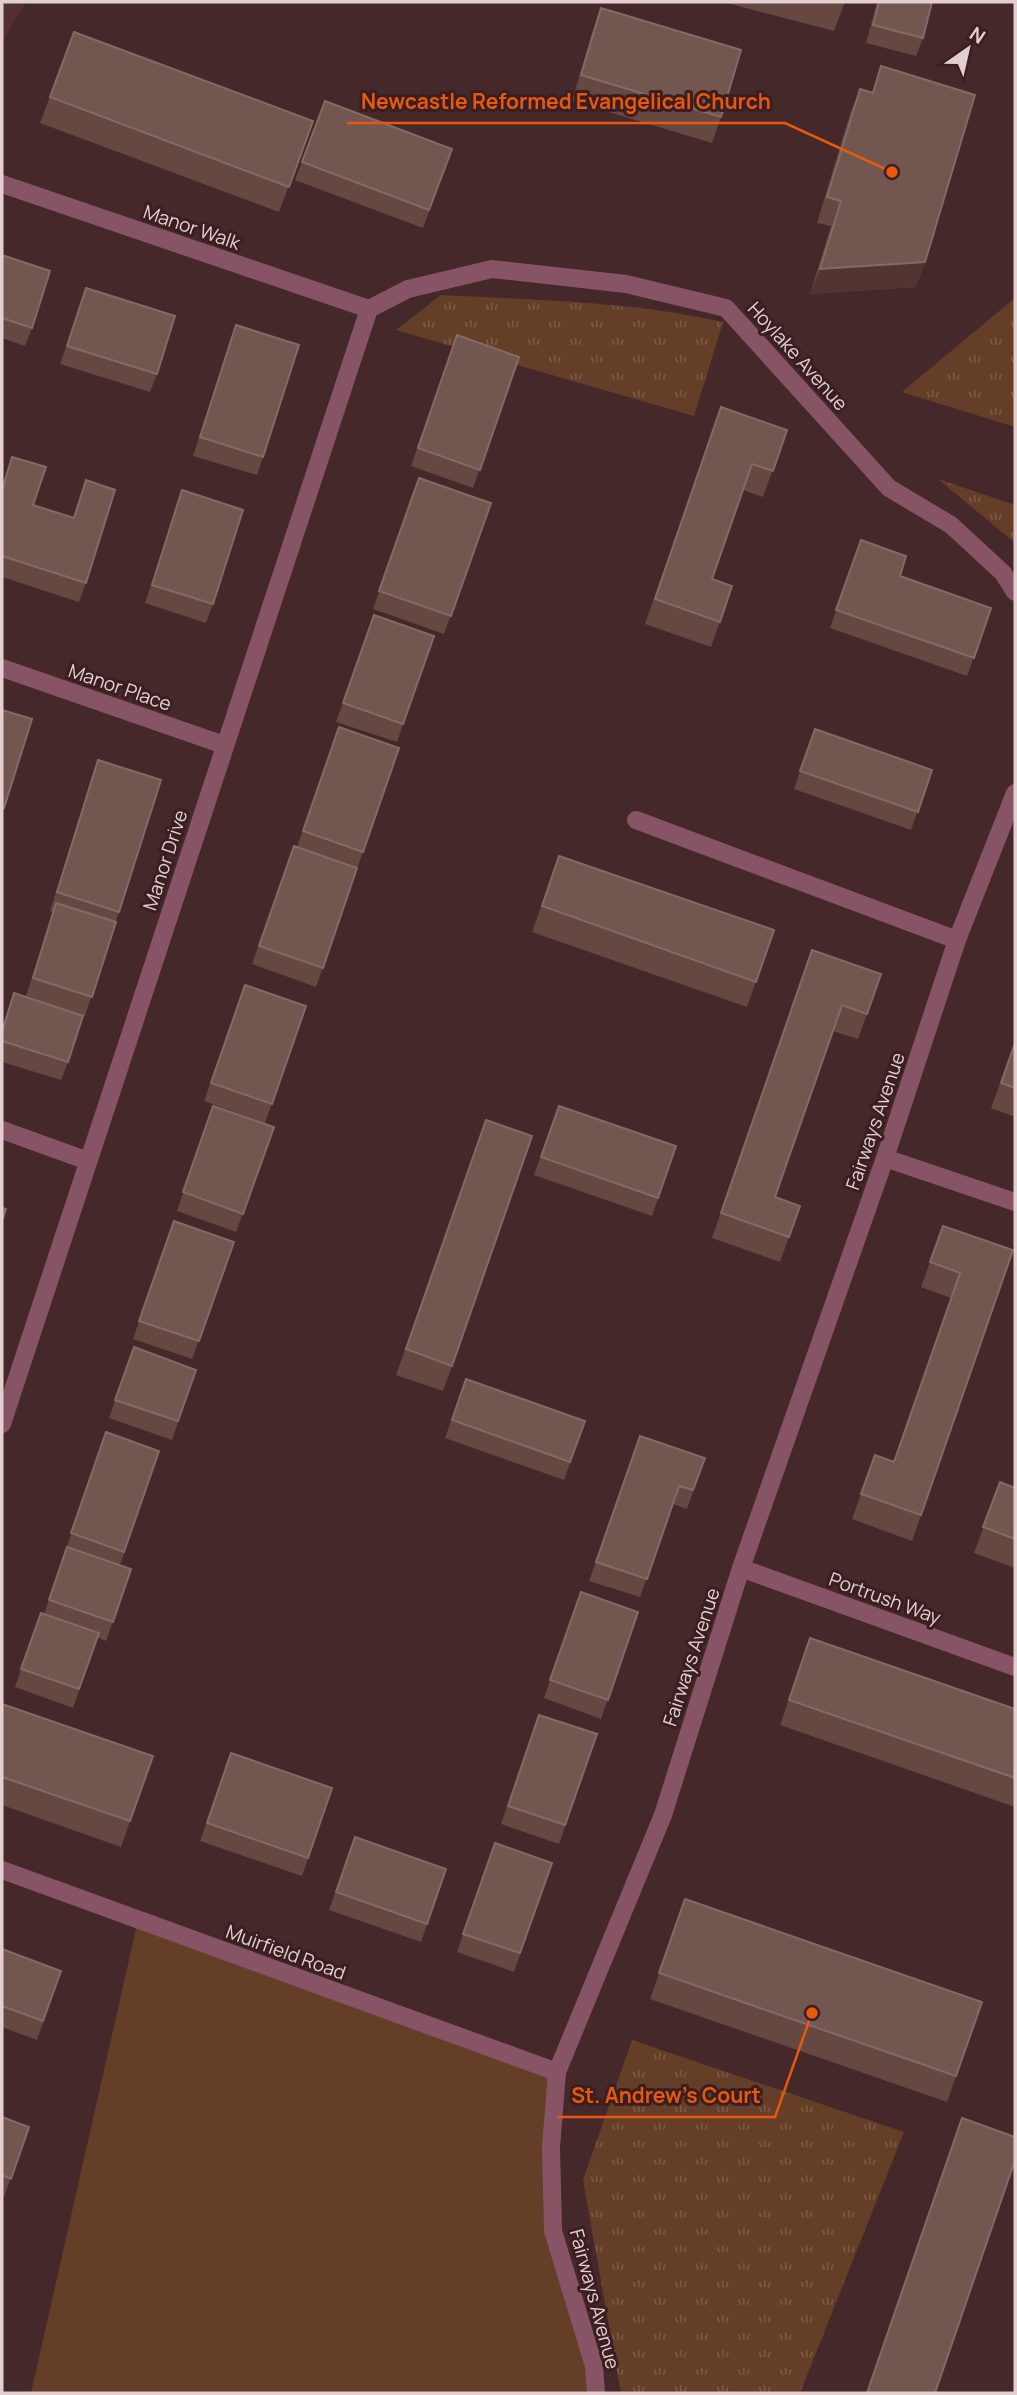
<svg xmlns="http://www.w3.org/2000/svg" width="1017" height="2395" font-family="Manrope,sans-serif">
<defs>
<pattern id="grass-tufts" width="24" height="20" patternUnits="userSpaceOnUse" patternTransform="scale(1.75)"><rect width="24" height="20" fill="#643e26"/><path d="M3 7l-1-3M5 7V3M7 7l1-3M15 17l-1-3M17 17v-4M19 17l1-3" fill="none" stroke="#7a5944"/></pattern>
</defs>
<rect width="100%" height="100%" fill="#45282a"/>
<path fill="#542f32" d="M2,2H26L2,43Z"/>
<path fill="url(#grass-tufts)" d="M441,295C535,300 630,301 723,322L694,416L396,330Z
M1015,298V427L902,392Z
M938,479L1015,505V543Z
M632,2040L904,2132L800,2393H621L583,2180Z"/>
<path fill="#643e26" d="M138,1920L557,2072L553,2231L596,2393H31Z"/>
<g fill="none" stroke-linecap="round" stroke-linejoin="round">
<path stroke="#875466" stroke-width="18" d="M2,184L369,309
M369,309L408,289L492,269L626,284L726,308L889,488L951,525L1003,573L1015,592
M2,668L224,745
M636,820L957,940
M2,1130L88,1161
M885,1158L1015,1202
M2,1424L369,309
M741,1568L1015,1667
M2,1870L557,2072
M596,2393L594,2366L553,2231L551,2147L557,2072L663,1815L741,1568L885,1158L957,940L1015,793"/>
</g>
<path fill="#654842" d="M723,2H845L834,31Z
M877,2H932L923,38L916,56L866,43Z
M601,8L721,117L712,143L572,101L592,33Z
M74,32L313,121L279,212L40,123Z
M881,66L925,262L916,287L810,294L831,226L817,223L850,114L860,89L872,93Z
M325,101L452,149L423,228L295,180Z
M2,255L32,328L25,346L2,338Z
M86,288L157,374L150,392L60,364Z
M236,325L263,457L257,475L193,456Z
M457,335L519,357L473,488L411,466Z
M721,407L787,430L763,497L743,490L712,579L732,586L711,647L645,624Z
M12,457L33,505L73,518L86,480V583L79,602L2,577V488Z
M419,478L491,503L444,634L373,609Z
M182,490L213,604L206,623L145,603Z
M861,540L900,576L991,608L967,676L830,628Z
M374,615L434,636L397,742L336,722Z
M339,727L399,748L316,987L252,964L294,846L297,847Z
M815,729L932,770L911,830L794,789Z
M98,760L119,912L85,1016L26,996L53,912L50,911Z
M559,856L774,930L747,1007L532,932Z
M881,974L858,1039L833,1031L775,1197L800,1206L780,1262L712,1238L803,976Z
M245,985L306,1006L265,1123L204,1101Z
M14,993L68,1062L61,1080L2,1062V1029Z
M1015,1043V1117L991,1108Z
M213,1106L274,1127L236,1232L177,1211Z
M559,1106L676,1146L652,1216L534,1175Z
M486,1120L452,1366L443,1391L396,1375Z
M174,1221L234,1242L192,1359L133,1339Z
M943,1226L1013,1250L912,1541L852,1519L875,1455L894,1462L951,1298L921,1287Z
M134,1347L196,1370L172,1440L109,1418Z
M466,1379L585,1421L564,1480L445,1438Z
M106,1432L159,1451L120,1565L131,1569L106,1641L97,1637L73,1708L15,1687L41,1613L44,1614Z
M640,1436L705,1458L687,1509L673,1504L640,1597L589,1581Z
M1000,1482L1015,1488V1568L974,1553Z
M581,1592L638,1612L601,1719L544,1698Z
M810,1638L1015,1709V1807L780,1725Z
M2,1704L153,1756L121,1847L2,1805Z
M539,1715L597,1734L559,1844L501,1824Z
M231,1753L332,1788L302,1876L200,1841Z
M355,1837L446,1869L421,1942L329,1910Z
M495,1843L552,1863L514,1972L457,1952Z
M685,1899L982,2002L947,2102L650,1999Z
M2,1949L61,1971L37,2040L2,2027Z
M2,2117L29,2127L4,2197L2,2196Z"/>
<path fill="#523532" d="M4,2H10L2,17V7Z
M925,262L916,287L810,294L820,269Z"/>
<path fill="#725751" stroke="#846a65" stroke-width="2" d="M879,2H932L923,38L873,25Z
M601,8L741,50L721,117L581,75Z
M74,32L313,121L289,187L50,97Z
M881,66L975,95L925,262L820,269L841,201L827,197L860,89L873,93Z
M325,101L452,149L429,210L302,162Z
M2,255L50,271L32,328L2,318Z
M86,288L175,316L157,374L67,346Z
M236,325L299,345L263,457L200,437Z
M457,335L519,357L480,470L418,448Z
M721,407L787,430L773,471L752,464L712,579L732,586L720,622L655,599Z
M12,457L46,467L33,505L74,518L86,480L115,490L86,583L2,556V490Z
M419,478L491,503L451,616L379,591Z
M182,490L243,510L213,604L152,585Z
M861,540L906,556L900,576L991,608L974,658L836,610Z
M374,615L434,636L403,724L343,703Z
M2,710L32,719L4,808L2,807Z
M339,727L399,748L363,852L303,831Z
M815,729L932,770L918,812L800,771Z
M98,760L161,780L119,912L57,892Z
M294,846L357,868L323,968L259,946Z
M559,856L774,930L756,982L542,906Z
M56,903L116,922L92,997L33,978Z
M812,950L881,974L867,1014L842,1005L775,1197L800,1206L789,1237L721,1213Z
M245,985L306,1006L272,1104L211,1083Z
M14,993L83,1016L68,1062L2,1041V1032Z
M1015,1043V1088L1001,1083Z
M213,1106L274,1127L243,1214L183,1192Z
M559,1106L676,1146L658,1198L541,1157Z
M486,1120L532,1136L452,1366L406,1349Z
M2,1208L6,1209L2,1221Z
M174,1221L234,1242L199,1341L139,1321Z
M943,1226L1013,1250L921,1515L861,1494L875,1455L894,1462L960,1273L930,1262Z
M134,1347L196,1370L178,1421L115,1400Z
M466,1379L585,1421L570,1462L452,1420Z
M106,1432L159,1451L124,1552L71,1533Z
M640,1436L705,1458L693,1490L679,1486L647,1579L596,1562Z
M1000,1482L1015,1488V1539L983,1527Z
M67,1547L131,1569L113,1622L49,1600Z
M581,1592L638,1612L608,1700L550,1680Z
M41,1613L99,1633L79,1689L21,1669Z
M810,1638L1015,1709V1778L789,1700Z
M2,1704L153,1756L130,1821L2,1777Z
M539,1715L597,1734L565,1825L508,1806Z
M231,1753L332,1788L308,1858L207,1823Z
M355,1837L446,1869L427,1924L336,1892Z
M495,1843L552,1863L520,1953L463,1934Z
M685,1899L982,2002L956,2076L659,1973Z
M2,1949L61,1971L43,2021L2,2006Z
M2,2117L29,2127L11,2179L2,2175Z
M962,2118L1015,2137V2160L935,2393H867Z"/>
<g text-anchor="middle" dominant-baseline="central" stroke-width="6" stroke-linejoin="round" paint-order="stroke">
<g font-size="19" fill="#e3cfd0" stroke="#3a1e21">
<text transform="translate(192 227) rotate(19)">Manor Walk</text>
<text transform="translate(798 356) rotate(48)">Hoylake Avenue</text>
<text transform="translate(120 687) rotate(19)">Manor Place</text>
<text transform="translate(165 860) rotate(-72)">Manor Drive</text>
<text transform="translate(875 1121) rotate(-71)">Fairways Avenue</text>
<text transform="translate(885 1598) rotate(20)">Portrush Way</text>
<text transform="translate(691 1657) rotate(-72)">Fairways Avenue</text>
<text transform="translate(286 1952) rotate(20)">Muirfield Road</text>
<text transform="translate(595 2299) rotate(75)">Fairways Avenue</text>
</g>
</g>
<path fill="none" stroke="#e8590c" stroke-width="2.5" d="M892 172L785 123H347M812 2013L775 2117H557"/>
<g fill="#e8590c" stroke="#3a1e21" stroke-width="2.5">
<circle cx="892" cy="172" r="7"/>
<circle cx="812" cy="2013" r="7"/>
</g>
<g font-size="21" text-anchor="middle" font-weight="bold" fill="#e8590c" stroke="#3a1e21" stroke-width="6" stroke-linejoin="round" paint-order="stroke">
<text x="566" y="109">Newcastle Reformed Evangelical Church</text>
<text x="666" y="2103">St. Andrew’s Court</text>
</g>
<rect width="1017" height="2395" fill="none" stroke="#e3cfd0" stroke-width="7"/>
<g transform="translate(968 49) rotate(34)" stroke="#3a1e21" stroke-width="5" paint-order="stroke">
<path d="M0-5L12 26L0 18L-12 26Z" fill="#e3cfd0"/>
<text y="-10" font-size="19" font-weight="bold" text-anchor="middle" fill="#e3cfd0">N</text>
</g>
</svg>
